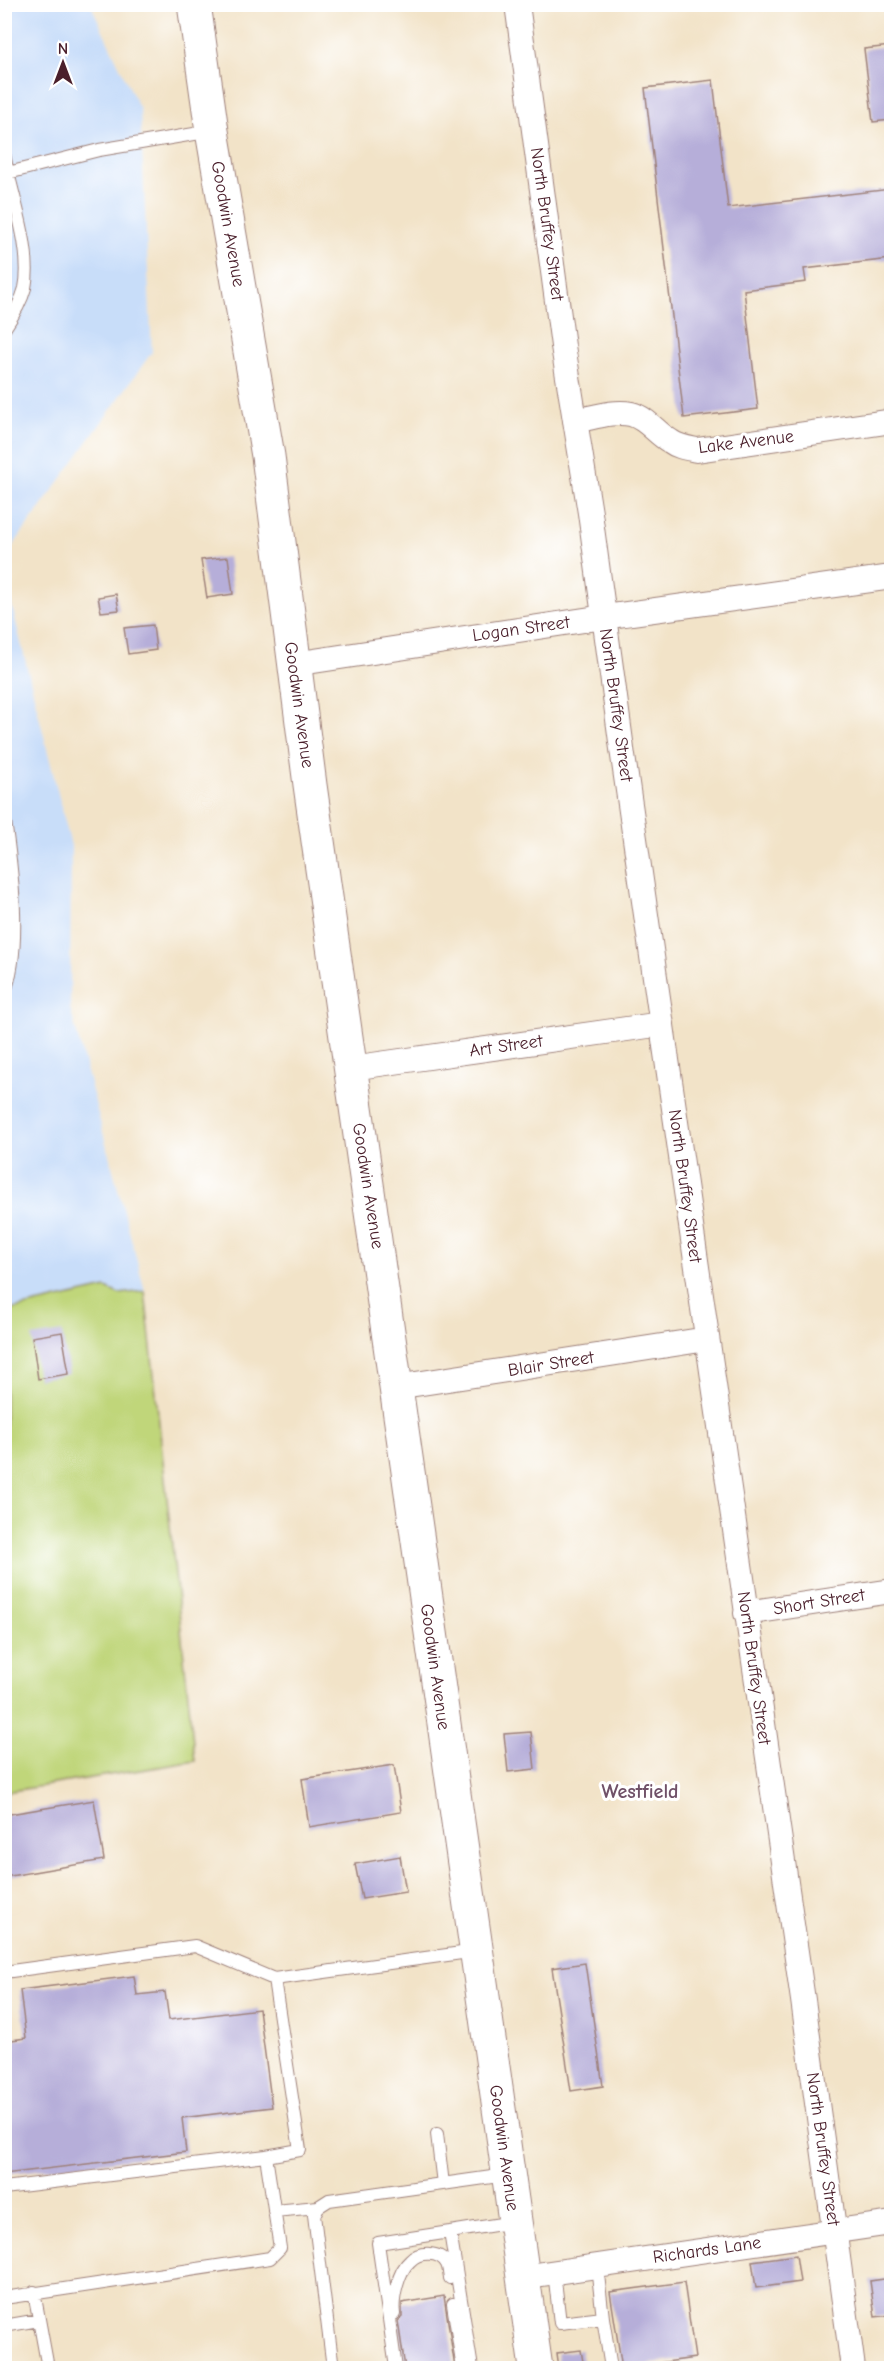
<svg xmlns="http://www.w3.org/2000/svg" width="896" height="2373" font-family="'Comic Neue',sans-serif">
<rect width="100%" height="100%" fill="#fff"/>
<filter id="ink" filterUnits="userSpaceOnUse"><feTurbulence type="fractalNoise" baseFrequency=".0167" numOctaves="2"/><feDisplacementMap in="SourceGraphic" scale="12" xChannelSelector="R" yChannelSelector="G"/><feConvolveMatrix kernelMatrix="1 2 1 2 8 2 1 2 1" color-interpolation-filters="sRGB"/></filter>
<filter id="wash" filterUnits="userSpaceOnUse"><feTurbulence type="fractalNoise" baseFrequency=".008" numOctaves="4" result="noise"/><feDisplacementMap in="SourceGraphic" scale="24" xChannelSelector="R" yChannelSelector="G"/><feGaussianBlur stdDeviation="1.35" result="paint"/><feColorMatrix in="noise" values="0 0 0 0 0 0 0 0 0 0 0 0 0 0 0 0 0 1.4 0 .05"/><feComposite in="paint" operator="in"/></filter>
<g filter="url(#wash)">
<rect width="100%" height="100%" fill="#f2e3c8"/>
<path fill="#c8ddf9" d="M5,5H91L140,110L152,352L5,557Z
M4,574L71,846L70,1008L145,1291L195,1761L5,1792Z"/>
<path fill="#c0d67a" stroke="#857a52" stroke-width="1.5" d="M106,1288L119,1294L145,1291L195,1761L5,1792V1311Z"/>
<g id="blocks">
<path fill="#b6aed9" d="M891,46V120L873,122L864,49Z
M713,80L728,208L891,189V259L804,269L806,282L744,290L758,409L684,418L645,88Z
M228,557L233,594L207,598L201,560Z
M116,594L119,610L101,612L98,597Z
M153,625L156,650L128,654L124,628Z
M62,1332L69,1374L38,1379L32,1337Z
M531,1732L535,1769L508,1772L504,1734Z
M394,1765L401,1812L309,1827L302,1779Z
M94,1800L104,1860L4,1877V1815Z
M400,1856L406,1892L362,1899L355,1864Z
M585,1963L603,2086L571,2091L552,1968Z
M134,1976L137,1995L165,1992L169,2020L259,2009L272,2107L182,2118L186,2152L4,2174V2041L26,2038L20,1990Z
M796,2255L800,2282L756,2288L752,2261Z
M891,2278V2315L875,2317L870,2281Z
M684,2282L695,2358L622,2368L610,2292Z
M444,2296L455,2368H405L398,2321L402,2317V2303Z
M581,2350L584,2368H559L557,2353Z"/>
</g>
</g>
<g filter="url(#ink)">
<use href="#blocks" fill-opacity="0" stroke="#9e817a" stroke-width="1.5"/>
<g fill="none" stroke-linecap="round" stroke-linejoin="round">
<defs>
<path id="lane" d="M4,154C11,193 33,250 25,288C21,303 13,316 4,329
M8,173L99,150L212,131
M4,814C11,862 23,949 4,993
M4,1972L195,1946L274,1979L476,1951
M437,2134L443,2184
M266,2156L300,2150L274,1979
M4,2188L266,2156L280,2248L270,2258L4,2298
M274,2211L318,2207
M450,2232L514,2222
M554,2272L560,2323L603,2318L597,2266
M34,2292L48,2368
M453,2304L462,2363L469,2368
M394,2314C392,2300 398,2271 410,2261C419,2251 440,2251 447,2264C449,2268 449,2274 450,2278
M603,2318L611,2368
M4,2326L39,2320
M333,2368L314,2215L318,2207L329,2200L506,2175
M396,2368L378,2243L450,2232L472,2368"/>
<path id="street" d="M517,4L563,346L590,513L622,749L803,2000L853,2368
M575,421C592,418 614,410 631,414C647,418 656,433 670,441C678,447 687,448 697,450L886,422L892,423
M294,664L604,617L892,577
M351,1068L662,1024
M396,1387L707,1339
M746,1613L892,1591
M522,2277L892,2223"/>
<path id="secondary" d="M194,4L212,131L268,456L310,785L536,2368"/>
</defs>
<use href="#lane" stroke="#9e817a" stroke-width="14"/>
<use href="#street" stroke="#9e817a" stroke-width="26"/>
<use href="#secondary" stroke="#9e817a" stroke-width="35"/>
<use href="#lane" stroke="#fff" stroke-width="12"/>
<use href="#street" stroke="#fff" stroke-width="24"/>
<use href="#secondary" stroke="#fff" stroke-width="33"/>
</g>
</g>
<g text-anchor="middle" dominant-baseline="central" stroke-width="6" stroke-linejoin="round" paint-order="stroke">
<g font-size="18" fill="#4a1f2b" stroke="#fff">
<text transform="translate(228 224) rotate(80)">Goodwin Avenue</text>
<text transform="translate(547 224) rotate(82)">North Bruffey Street</text>
<text transform="translate(746 442) rotate(-7)">Lake Avenue</text>
<text transform="translate(521 629) rotate(-8)">Logan Street</text>
<text transform="translate(299 705) rotate(82)">Goodwin Avenue</text>
<text transform="translate(616 705) rotate(82)">North Bruffey Street</text>
<text transform="translate(506 1046) rotate(-8)">Art Street</text>
<text transform="translate(368 1186) rotate(81)">Goodwin Avenue</text>
<text transform="translate(685 1186) rotate(82)">North Bruffey Street</text>
<text transform="translate(551 1364) rotate(-9)">Blair Street</text>
<text transform="translate(819 1602) rotate(-9)">Short Street</text>
<text transform="translate(435 1667) rotate(82)">Goodwin Avenue</text>
<text transform="translate(754 1668) rotate(82)">North Bruffey Street</text>
<text transform="translate(504 2148) rotate(82)">Goodwin Avenue</text>
<text transform="translate(823 2149) rotate(82)">North Bruffey Street</text>
<text transform="translate(707 2250) rotate(-8)">Richards Lane</text>
</g>
<g font-size="20" font-weight="bold" fill="#705168" stroke="#fff">
<text x="640" y="1791">Westfield</text>
</g>
</g>
<rect width="896" height="2373" fill="none" stroke="#fff" stroke-width="24"/>
<g transform="translate(63 63)" stroke="#ffffff" stroke-width="4.5" paint-order="stroke">
<path d="M0-4.5L10 22L0 15L-10 22Z" fill="#4a1f2b"/>
<text y="-9" font-size="16" font-weight="bold" text-anchor="middle" fill="#4a1f2b">N</text>
</g>
</svg>
